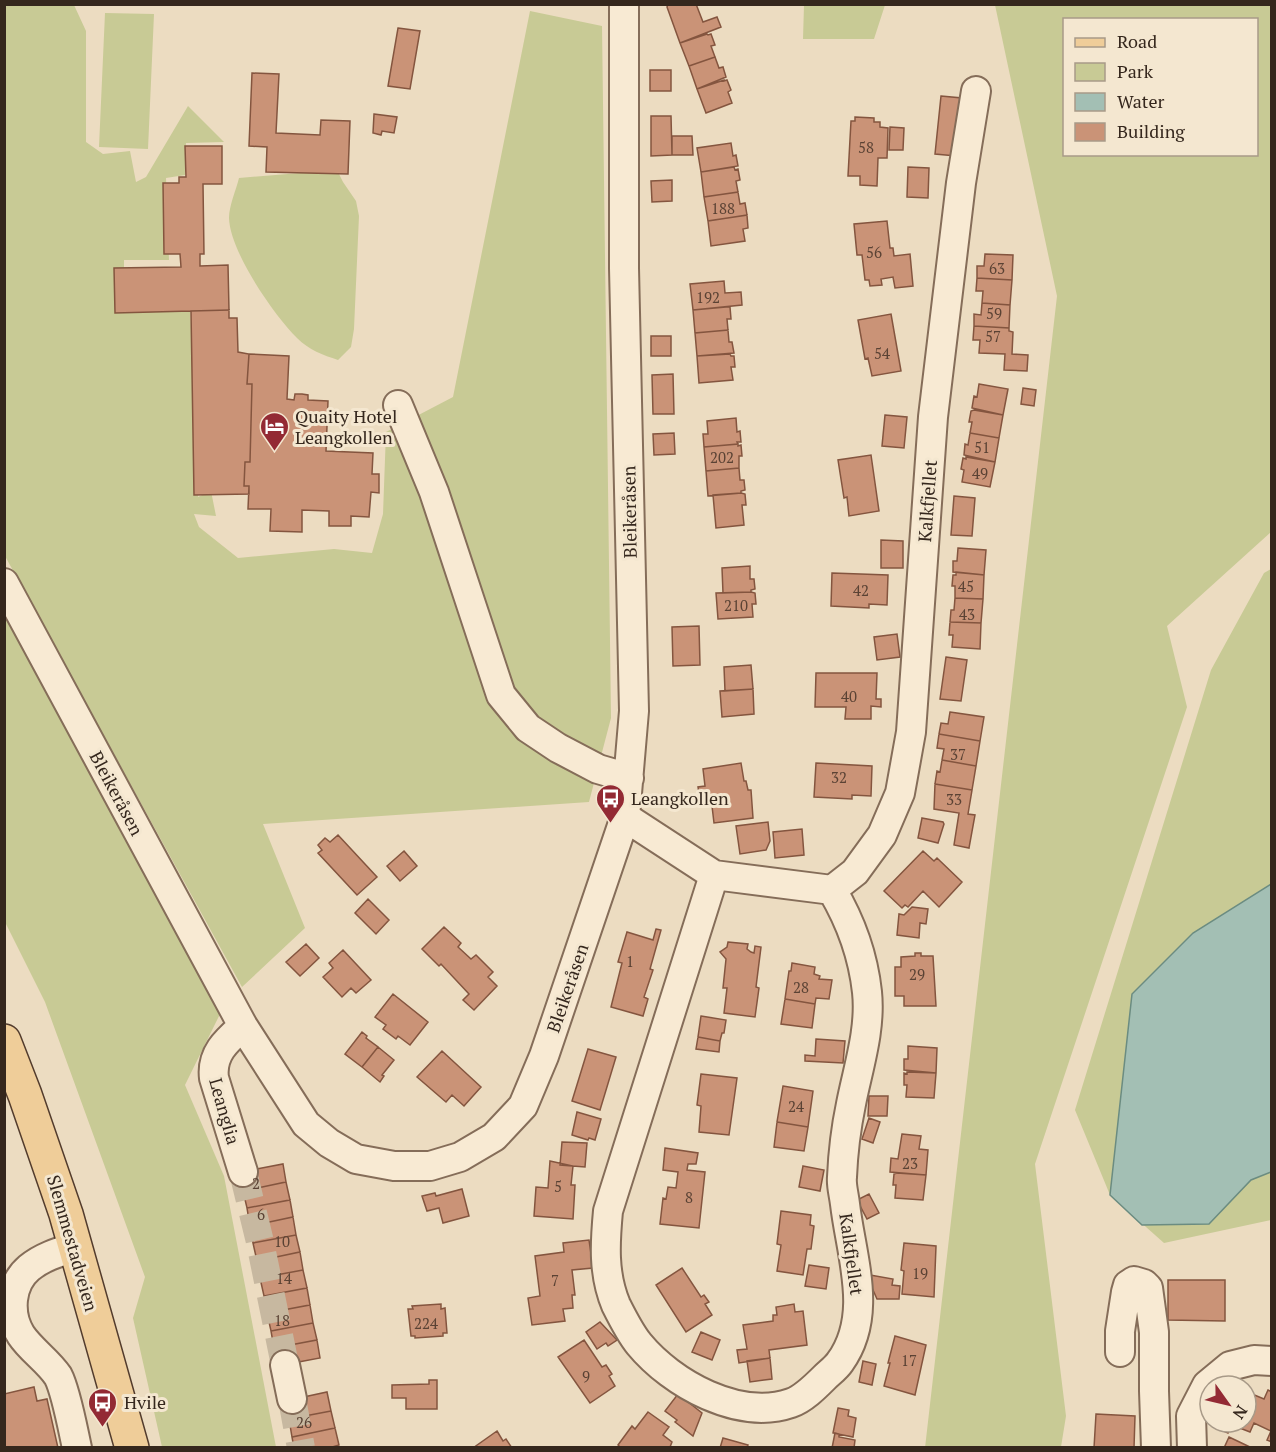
<svg xmlns="http://www.w3.org/2000/svg" width="1276" height="1452" font-family="'PT Serif',serif">
<rect width="100%" height="100%" fill="#ecdcc1"/>
<path fill="#c8ca95" fill-rule="evenodd" d="M4,5H74L86,31V142L103,154L130,151L136,182L146,177L188,106L224,142L186,143L185,175L166,178L169,260H124V302L190,303L198,497L211,491L216,516L194,514L199,527L238,558L334,549L372,553L383,514L386,432L453,397L530,11L602,26L611,718L589,802L263,824L305,928L242,987L5,556Z
M804,5V4L885,5L874,39H803Z
M995,5H1271V532L1167,626L1187,707L1035,1164L1066,1416L1061,1447L925,1448L1057,296ZM1064,20H1256V154H1064Z
M105,13L154,14L148,149L99,147Z
M337,170L343,182L356,201L359,216L354,329L351,347L338,360C323,355 309,350 297,338C274,315 230,252 229,218C229,206 236,190 239,178Z
M1271,569V1220L1164,1243L1110,1195L1075,1110L1211,670L1264,573Z
M4,609L220,1014L185,1085L224,1176L276,1447H162L133,1318L145,1277L45,1002L5,922Z"/>
<path fill="#a3bfb4" stroke="#6b8c81" stroke-width="1.5" d="M1271,884V1172L1251,1180L1209,1224L1142,1225L1110,1195L1132,994L1193,933Z"/>
<path fill="#ca9377" stroke="#84553f" stroke-width="1.5" d="M668,4H696L703,22L717,17L721,27L680,43L667,7Z
M398,28L420,31L410,89L388,86Z
M707,34L708,35L711,34L715,45L711,46L715,57L689,66L680,43Z
M715,57L719,68L723,67L726,77L697,89L689,66Z
M650,70H671V91H650Z
M252,73L279,74L276,133L320,135L321,120L350,121L348,174L266,172L267,147L249,146Z
M724,80V81L727,80L731,90L728,92L732,103L706,113L697,89Z
M941,96L962,98L956,156L935,154Z
M374,114L397,117L394,133L382,131L381,135L373,133Z
M651,116H671L672,155L651,156Z
M855,117L874,118V122H880V127L888,128L887,158H878L877,186L860,185V176H848L851,121H855Z
M890,127L904,128L903,150H889Z
M672,136H692L693,155H672Z
M731,143L733,156L736,155L738,166L701,172L697,148Z
M185,146H222V184H203L204,254H200V266L228,265L229,310L115,313L114,268L181,267L180,254H164L163,183H179V177H186Z
M734,167L735,170L738,169L740,180L736,181L738,192L704,197L701,172Z
M908,167L929,168L928,198L907,197Z
M672,180V201L652,202L651,181Z
M738,192L740,204L745,203L747,215L708,221L704,197Z
M747,215L748,228L743,229L745,241L711,246L708,221Z
M887,221L890,248H893L894,256L910,254L913,286L895,288L893,277L881,279L882,285L870,286L869,280H865L862,255H857L854,224Z
M985,254L1013,255L1012,280L977,278V266H984Z
M977,278L1012,280L1010,305L982,303L983,291H976Z
M724,281L725,293L741,292L742,305L693,310L690,284Z
M982,303L1010,305L1009,328L974,326V314L981,315Z
M726,307H730L731,319H727L728,330L695,333L693,310Z
M229,310V318H237L238,352L249,354L247,384H252L250,462H245L244,486H249V494L194,495L191,311Z
M891,314L901,371L872,376L868,358L865,359L858,320Z
M974,326L1009,328V331L1013,332L1012,354L1028,355L1027,371L1004,370L1005,354L979,353L980,340H973Z
M728,330L729,342H732L734,353L697,356L695,333Z
M651,336H671V356H651Z
M249,354L289,356L287,399L294,400L295,394H302L308,395V400L328,401L326,451L373,453L372,474H379V493L371,492L369,517L351,516V526H329V511L302,510V532L270,531L271,509H248L249,486H244L245,462H250L252,384H247Z
M730,354L731,356H734L735,367H731L733,380L699,383L697,356Z
M673,374L674,414H653L652,375Z
M979,384L1008,389L1003,415L972,408L974,396L977,397Z
M1023,388L1036,390L1034,406L1021,404Z
M974,410L1003,415L999,438L970,433L972,422H969L971,411Z
M885,415L907,417L904,448L882,446Z
M736,418L737,432L740,431L741,442H737L738,444L704,447L703,434H708L707,421Z
M674,433L675,454L654,455L653,434Z
M970,433L999,438L995,462L964,455L965,444L968,445Z
M738,444V446L741,445L742,456H739V468L706,471L704,447Z
M871,455L879,511L849,516L847,497L844,498L838,460Z
M966,457L995,462L990,487L962,482L964,470L961,469L963,458L966,459Z
M739,468L740,480H744L745,490L741,491V493L708,496L706,471Z
M741,493L745,494L746,505H742L744,525L716,528L713,495Z
M954,496L975,498L972,536L951,535Z
M881,540L903,541V568H881Z
M958,548L986,550L984,575L953,572V561H957Z
M750,566V579H754L755,589L751,590V592L723,593L722,568Z
M956,572L984,575L983,599L955,598V586H952L953,575H956Z
M832,573L888,575L887,605L869,604V608L831,606Z
M751,592L755,593L756,604H752L753,617L718,619L716,593Z
M955,598L983,599L981,623L950,622L951,610H954Z
M950,622L981,623L980,649L952,647L953,635H949Z
M699,626L700,665L673,666L672,627Z
M897,634L900,657L877,660L874,637Z
M946,657L967,660L961,701L940,699Z
M751,665L753,689L725,691L724,667Z
M816,673H877L876,699H881V707L871,706V719H845L846,707H815Z
M753,689L754,714L722,717L720,691Z
M950,712L984,717L980,741L939,734L941,723L948,724Z
M939,734L980,741L976,766L942,760L944,749L937,748Z
M942,760L976,766L972,790L935,784L937,771L940,772Z
M741,763L744,781H746L748,790H751L753,818L714,823L712,806L705,807L703,798L700,799L698,787L705,786L703,769Z
M816,763L872,766L871,796L852,795V799L814,797Z
M935,784L972,790L968,814L975,815L969,848L954,845L959,813L934,809Z
M922,818L943,822L944,824L938,843L918,838Z
M768,822L770,841L766,850L740,854L736,826Z
M802,829L804,855L775,858L773,832Z
M338,835L377,877L357,895L318,853L322,850L318,845L325,838L330,842Z
M404,851L417,866L400,881L387,866Z
M923,851L934,861L937,858L962,882L939,907L923,891L908,907L905,905L902,908L884,891Z
M368,899L389,920L376,934L355,913Z
M912,907L928,909L926,924L920,923L919,938L897,935L899,914L904,915Z
M444,927L461,943L458,947L471,959L476,955L493,972L488,977L497,986L474,1010L463,1000L469,994L441,964L439,966L422,949Z
M656,929L661,930L650,969L653,970L644,997L648,999L643,1016L611,1007L622,963L618,962L627,932L653,940Z
M728,942L748,944L747,949L751,952L754,953L755,946L761,947L756,987L759,988L755,1017L724,1013L727,988H723L726,959L720,952L727,947Z
M306,944L319,958L300,976L286,962Z
M343,950L371,980L356,993L351,988L342,997L323,977L333,968L329,963Z
M915,953H921V956H933L936,1006H904V996H895V967H901V957L915,956Z
M792,963L815,967L814,974L820,976L819,979L832,980L829,999L816,998L815,1004L785,999L789,971H791Z
M393,994L428,1022L410,1045L398,1036L396,1039L383,1029L386,1025L375,1017Z
M785,999L815,1004L812,1028L781,1024Z
M701,1016L726,1020L724,1033H722L720,1041L698,1037Z
M362,1032L367,1036L366,1038L378,1047L362,1067L345,1054Z
M698,1037L720,1041L719,1052L696,1049Z
M816,1039L845,1041L843,1063L805,1061V1055L815,1056Z
M908,1046L937,1048L936,1073L904,1070V1059H908Z
M378,1047L394,1060L382,1075L384,1076L380,1082L362,1067Z
M588,1049L616,1057L600,1110L572,1101Z
M442,1051L481,1087L464,1106L452,1095L446,1102L417,1077Z
M907,1072L936,1073L934,1098L906,1097L907,1085H904V1073L907,1074Z
M701,1074L737,1078L729,1135L699,1132L701,1106L697,1105Z
M783,1086L813,1091L808,1127L777,1122Z
M869,1096H888L887,1116H868Z
M577,1112L601,1119L595,1140L589,1138L588,1140L572,1135Z
M869,1118L880,1122L873,1143L862,1139Z
M777,1122L808,1127L804,1151L774,1147Z
M902,1134L921,1136L919,1149L928,1150L926,1175L890,1172L891,1158L898,1159Z
M562,1142L587,1143L585,1167L560,1165Z
M665,1148L698,1153L696,1164H688L687,1170L705,1172L699,1228L660,1224L663,1198L666,1199L668,1187L676,1188L678,1172L663,1170Z
M550,1161L573,1166L571,1185H575L573,1219L534,1216L536,1187L548,1188Z
M283,1164L286,1182L243,1191L240,1172Z
M803,1166L824,1170L820,1191L799,1187Z
M897,1173L926,1175L923,1200L895,1198L896,1185H893L894,1174Z
M286,1182L290,1200L247,1208L243,1191Z
M462,1189L469,1216L443,1223L439,1208L427,1211L422,1196L435,1193L436,1196Z
M869,1194L879,1213L867,1219L857,1200Z
M290,1200L293,1217L250,1226L247,1208Z
M781,1211L811,1215L810,1225L814,1226L811,1249H807L803,1275L777,1271L781,1245L777,1244Z
M293,1217L296,1235L253,1243L250,1226Z
M296,1235L300,1252L257,1261L253,1243Z
M589,1240L593,1268L572,1270L575,1295H572L573,1308L563,1309L565,1321L532,1325L528,1298L540,1296L535,1256L564,1252L563,1243Z
M904,1243L936,1246L934,1297L902,1294L904,1271L901,1270Z
M300,1252L303,1270L260,1278L257,1261Z
M809,1265L829,1268L826,1289L805,1286Z
M682,1268L701,1297L704,1295L709,1302L705,1304L712,1315L686,1332L656,1285Z
M303,1270L307,1288L264,1296L260,1278Z
M870,1275L893,1279L892,1285L900,1286L899,1299H877L869,1281Z
M1168,1280H1225V1321L1168,1320Z
M307,1288L310,1305L267,1313L264,1296Z
M441,1304V1309L445,1308L447,1333H443V1336L415,1338V1336H411L408,1309H413L412,1306Z
M794,1304L795,1312L803,1311L807,1345L769,1350L770,1358L739,1363L737,1350L747,1349L743,1325L773,1321V1315H777L776,1307Z
M310,1305L313,1323L271,1331L267,1313Z
M600,1322L617,1340L608,1346L606,1343L597,1349L586,1332Z
M313,1323L317,1340L274,1348L271,1331Z
M701,1332L720,1340L712,1360L692,1352Z
M895,1336L926,1345L915,1395L884,1386L890,1363H888Z
M317,1340L320,1358L277,1366L274,1348Z
M584,1340L602,1367L606,1365L612,1374L609,1376L615,1386L590,1403L558,1357Z
M770,1358L772,1379L750,1382L747,1361Z
M863,1361L876,1364L872,1385L859,1382Z
M429,1380H437V1409H406V1398H392V1385L429,1384Z
M34,1387L37,1401L47,1399L58,1448H4V1394Z
M1268,1390L1272,1392V1442L1267,1440L1271,1431L1254,1423L1250,1432L1232,1425L1228,1433L1219,1429L1221,1422H1246V1402L1248,1403L1252,1394L1264,1399Z
M327,1392L331,1411L289,1419L285,1401Z
M678,1394L702,1413L693,1436L675,1422L677,1420L665,1411Z
M838,1408L849,1410L848,1416L856,1418L853,1437L833,1433Z
M331,1411L335,1428L292,1437L289,1419Z
M648,1412L669,1427L663,1435L672,1442L670,1447L621,1448L618,1445L632,1426L635,1429Z
M1096,1414L1135,1416L1134,1448H1094Z
M335,1428L339,1445L329,1448H294L292,1437Z
M497,1431L503,1441L506,1439L512,1448H473Z
M835,1433L839,1434V1437L855,1440L854,1448H832Z
M1229,1437L1252,1448H1224Z
M723,1438L748,1445L747,1448H720Z"/>
<g fill="none" stroke-linecap="round" stroke-linejoin="round">
<path stroke="#c7b8a0" stroke-width="28" stroke-dasharray="28 14" stroke-linecap="butt" d="M243,1172L260,1242L285,1365
M292,1399L301,1448"/>
<defs>
<path id="minor" d="M398,405L434,492L501,695L528,728L558,748L598,769L629,778
M4,583L243,1026L306,1124L329,1143L356,1159L394,1166H430L460,1157L494,1137L523,1106L544,1056L625,817L634,711L624,268V4
M625,817L714,875L832,890C851,922 863,955 867,992C871,1030 858,1068 851,1104C846,1128 843,1153 842,1177C841,1185 844,1195 845,1204C851,1256 874,1315 840,1362C836,1368 829,1373 824,1378C815,1387 803,1399 791,1403C739,1421 672,1384 639,1344C630,1333 622,1317 616,1305C603,1274 605,1243 608,1211L714,875
M832,890L855,872L882,835L900,793L911,732L933,417L961,183L976,91
M243,1026C226,1041 211,1054 214,1078L243,1172
M75,1247C59,1252 42,1257 29,1268C10,1284 8,1314 21,1335C31,1350 48,1361 58,1376C66,1391 73,1430 77,1448
M1120,1352V1331L1126,1292L1128,1285L1134,1281L1144,1284L1148,1288L1154,1332V1391L1156,1448
M285,1365L292,1399
M1192,1448L1191,1416L1207,1385L1230,1366L1254,1360L1272,1361"/>
<path id="major" d="M4,1041L25,1095L66,1214L132,1448"/>
</defs>
<use href="#minor" stroke="#856d59" stroke-width="32"/>
<use href="#major" stroke="#533c2d" stroke-width="36"/>
<use href="#minor" stroke="#f8ead3" stroke-width="28"/>
<use href="#major" stroke="#efcd99" stroke-width="33"/>
</g>
<defs>
<symbol id="hotel-pin" viewBox="-11 -11 22 30"><path d="M0 17L-7.5 6A9.5 9.5 0 1 1 7.5 6Z" fill="#932a34" stroke="#f4e7d0"/><path d="M-6-4.5h1.5V1H6V5H4.5V3h-9V5H-6ZM-4 0a1.8 1.8 0 1 1 3.6 0ZM.5 0V-2.5h3Q6-2.5 6 0Z" fill="#fff"/></symbol>
<symbol id="bus-pin" viewBox="-11 -11 22 30"><path d="M0 17L-7.5 6A9.5 9.5 0 1 1 7.5 6Z" fill="#932a34" stroke="#f4e7d0"/><path d="M-5-6H5V4H4V6H2V4H-2V6H-4V4H-5ZM-3.5-4V0h7V-4ZM-3.5 1.2v1.5H-2V1.2ZM2 1.2v1.5H3.5V1.2Z" fill="#fff"/></symbol>
</defs>
<g fill-rule="evenodd">
<use href="#hotel-pin" x="258" y="410" width="33" height="45"/>
<use href="#bus-pin" x="594" y="782" width="33" height="45"/>
<use href="#bus-pin" x="86" y="1386" width="33" height="45"/>
</g>
<g text-anchor="middle" dominant-baseline="central" stroke-width="6" stroke-linejoin="round" paint-order="stroke">
<g font-size="15" fill="#5a4234">
<text x="866" y="147">58</text>
<text x="723" y="208">188</text>
<text x="874" y="252">56</text>
<text x="997" y="268">63</text>
<text x="708" y="297">192</text>
<text x="994" y="313">59</text>
<text x="993" y="336">57</text>
<text x="882" y="353">54</text>
<text x="982" y="447">51</text>
<text x="722" y="457">202</text>
<text x="980" y="473">49</text>
<text x="966" y="586">45</text>
<text x="861" y="590">42</text>
<text x="736" y="605">210</text>
<text x="967" y="614">43</text>
<text x="849" y="696">40</text>
<text x="958" y="754">37</text>
<text x="839" y="777">32</text>
<text x="954" y="799">33</text>
<text x="630" y="961">1</text>
<text x="917" y="974">29</text>
<text x="801" y="987">28</text>
<text x="796" y="1106">24</text>
<text x="910" y="1163">23</text>
<text x="256" y="1183">2</text>
<text x="558" y="1186">5</text>
<text x="689" y="1197">8</text>
<text x="261" y="1214">6</text>
<text x="282" y="1241">10</text>
<text x="920" y="1273">19</text>
<text x="284" y="1278">14</text>
<text x="555" y="1280">7</text>
<text x="282" y="1320">18</text>
<text x="426" y="1323">224</text>
<text x="909" y="1360">17</text>
<text x="586" y="1376">9</text>
<text x="304" y="1422">26</text>
</g>
<g font-size="18" fill="#35271d" stroke="#f4e7d0" text-anchor="start">
<text x="295" y="416">Quaity Hotel<tspan x="295" dy="21">Leangkollen</tspan></text>
<text x="631" y="798">Leangkollen</text>
<text x="124" y="1402">Hvile</text>
</g>
<g font-size="18" fill="#35271d" stroke="#f4e7d0">
<text transform="translate(927 501) rotate(-86)">Kalkfjellet</text>
<text transform="translate(629 512) rotate(-91)">Bleikeråsen</text>
<text transform="translate(117 793) rotate(62)">Bleikeråsen</text>
<text transform="translate(567 988) rotate(-71)">Bleikeråsen</text>
<text transform="translate(225 1111) rotate(74)">Leanglia</text>
<text transform="translate(73 1243) rotate(74)">Slemmestadveien</text>
<text transform="translate(852 1254) rotate(82)">Kalkfjellet</text>
</g>
</g>
<rect width="1276" height="1452" fill="none" stroke="#35271d" stroke-width="12"/>
<rect x="1063" y="18" width="195" height="138" fill="#f4e7d0" stroke="#a89a88" stroke-width="1.5"/>
<rect x="1075" y="38" width="30" height="9" fill="#efcd99" stroke="#a89a88" stroke-width="1.5"/>
<text x="1117" y="48" font-size="18" fill="#35271d">Road</text>
<rect x="1075" y="63" width="30" height="18" fill="#c8ca95" stroke="#a89a88" stroke-width="1.5"/>
<text x="1117" y="78" font-size="18" fill="#35271d">Park</text>
<rect x="1075" y="93" width="30" height="18" fill="#a3bfb4" stroke="#a89a88" stroke-width="1.5"/>
<text x="1117" y="108" font-size="18" fill="#35271d">Water</text>
<rect x="1075" y="123" width="30" height="18" fill="#ca9377" stroke="#a89a88" stroke-width="1.5"/>
<text x="1117" y="138" font-size="18" fill="#35271d">Building</text>
<g transform="translate(1228 1404) rotate(124)"><circle r="28" fill="#f4e7d0" stroke="#a89a88" stroke-width="1.5"/>
<path d="M0-4.5L10 22L0 15L-10 22Z" fill="#932a34"/>
<text y="-9" font-size="16" font-weight="bold" text-anchor="middle" fill="#35271d">N</text>
</g>
</svg>
